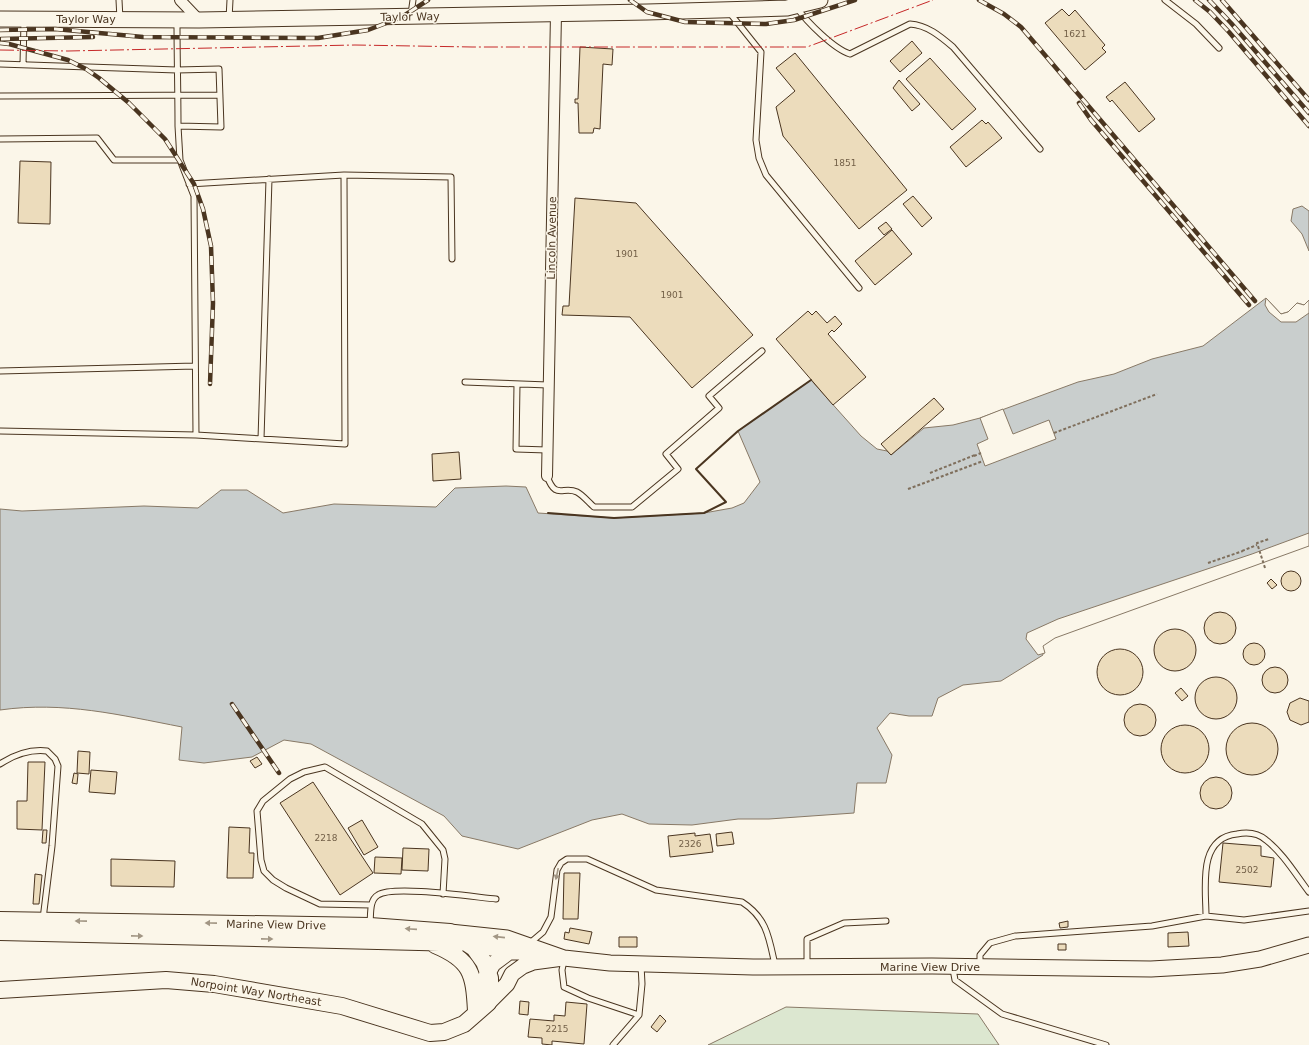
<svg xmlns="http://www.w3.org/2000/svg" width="1309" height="1045" font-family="'DejaVu Sans',sans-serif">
<rect width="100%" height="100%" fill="#fbf6e9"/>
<path fill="#dce7d0" stroke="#887966" d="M786,1007L978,1014L999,1045H708Z"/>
<path fill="#c9cecd" stroke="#887966" d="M1302,206L1309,211V251L1302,234L1291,221L1293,209Z
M1266,298L1281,314L1288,312L1297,303L1304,305L1309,300V544L1054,636L1041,645L1043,655L1001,681L963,685L938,698L932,716H909L890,713L877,728L892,755L886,783H857L854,813L769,819H738L692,825L649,824L622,814L592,820L518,849L462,836L444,816L311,744L284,740L252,757L204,763L179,760L182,727C120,715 64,701 0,710V509L22,511L144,506L198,508L221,490H247L283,513L334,504L436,507L455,488L506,486L526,487L538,513L614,518L704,513L732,508L744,503L760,482L738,431L811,380L861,436L877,449L887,451L891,455L924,428L953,425L980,418L1078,382L1114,374L1152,359L1203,346Z"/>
<path fill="#fbf6e9" stroke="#887966" d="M1266,298L1281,314L1288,312L1297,303L1304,305L1309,300V313L1296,322H1281L1269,312L1265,305Z
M1003,409L1013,434L1049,420L1056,439L985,466L977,444L988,439L980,418Z
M1309,533V546L1055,638L1043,646L1045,653L1038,655L1026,639L1027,633L1058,619L1252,554Z"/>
<path fill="#ecdcbc" stroke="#4a3520" d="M1062,9L1069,16L1075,10L1105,45L1102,48L1106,52L1085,70L1045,23Z
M912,41L922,53L900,72L890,61Z
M580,47L613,49L612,65L603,64L600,129L594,128L593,133H579L578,103H575V99H578Z
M795,53L907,190L859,229L783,136L776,107L795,91L776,68Z
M930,58L976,109L952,130L906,79Z
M899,80L920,104L912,111L893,88Z
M1125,82L1155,119L1139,132L1112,100L1110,102L1106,97Z
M982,120L986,124L988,122L1002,138L966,167L950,147Z
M20,161L51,162L50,224L18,223Z
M913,196L932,218L922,227L903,204Z
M575,198L636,203L753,335L692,388L630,317L562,315L563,306H569Z
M886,222L892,229L884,235L878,228Z
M892,230L912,254L875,285L855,261Z
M808,311L812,315L816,311L827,323L835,316L842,324L834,332L832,330L828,334L866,377L833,405L776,339Z
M934,398L944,409L891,455L881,444Z
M459,452L461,479L433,481L432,454Z
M1281 581a10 10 0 1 1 20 0a10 10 0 1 1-20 0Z
M1271,579L1277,585L1272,589L1267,583Z
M1204 628a16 16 0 1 1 32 0a16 16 0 1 1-32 0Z
M1154 650a21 21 0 1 1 42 0a21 21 0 1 1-42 0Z
M1243 654a11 11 0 1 1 22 0a11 11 0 1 1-22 0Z
M1097 672a23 23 0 1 1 46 0a23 23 0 1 1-46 0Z
M1262 680a13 13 0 1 1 26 0a13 13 0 1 1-26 0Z
M1195 698a21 21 0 1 1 42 0a21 21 0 1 1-42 0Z
M1181,688L1188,696L1182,701L1175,693Z
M1300,698L1309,701V722L1301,725L1290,720L1287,712L1290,703Z
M1124 720a16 16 0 1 1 32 0a16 16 0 1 1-32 0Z
M1226 749a26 26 0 1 1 52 0a26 26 0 1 1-52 0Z
M1161 749a24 24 0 1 1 48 0a24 24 0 1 1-48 0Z
M78,751L90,752L89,774L77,773Z
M257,757L262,764L255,768L250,761Z
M28,762H45L42,830L17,829V801H27Z
M91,770L117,772L115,794L89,792Z
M74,773L78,774L77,784L72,783Z
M1200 793a16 16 0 1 1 32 0a16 16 0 1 1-32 0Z
M313,782L373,873L340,895L280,803Z
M362,820L378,847L364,855L348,828Z
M229,827L250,828L249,853H254L253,878H227Z
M43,830H47L46,843H42Z
M732,832L734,844L717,846L716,834Z
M695,833V836L710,834L713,852L670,857L668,836Z
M1223,843L1261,846V856L1274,858L1271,887L1219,882Z
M403,848L429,849L428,871L402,870Z
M375,857L402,858L401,874L374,873Z
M111,859L175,861L174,887L111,886Z
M564,873H580L578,919H563Z
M35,874L42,875L39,904H33Z
M1068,921V927L1060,928L1059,923Z
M570,928L592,932L589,944L564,939L565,932L569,933Z
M1188,932L1189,946L1168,947V933Z
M619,937H637V947H619Z
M1058,944H1066V950H1058Z
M520,1001L529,1002L528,1015L519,1014Z
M566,1002L587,1004L584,1044L552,1041V1045L542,1044V1038L528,1037L530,1019L554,1021V1015L565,1016Z
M660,1015L666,1021L657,1032L651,1027Z"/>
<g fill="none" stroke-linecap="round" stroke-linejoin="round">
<defs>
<path id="lane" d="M119,0L120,19
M1165,0L1196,24L1219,48
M797,8C807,22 834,49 850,54L910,24C927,25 940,36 953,47L1040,149
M729,12L761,52L756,140L759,158L766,175L859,288
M411,14L413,0
M229,19L230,0
M0,64L177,70L219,69L221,127L178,126C178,91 177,57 177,22
M23,64L24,21
M0,96L220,95
M0,139L97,138L114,160H180
M189,184L344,175L451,177L452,259
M0,371L195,366
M465,382L548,385
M517,384L516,449L547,450
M0,431L196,435L194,196L180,160L178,126
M196,435L345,444L344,175
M261,439L269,179
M547,476C556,501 563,485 577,492C583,495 589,503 594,507H632L678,469L666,454L719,408L709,396L762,351
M0,764C14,755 30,749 47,751L55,759L58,766L52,846L43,919
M371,905L320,904L286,888L273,880L264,871L261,860L257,811L263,801L290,779L304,772L325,767L422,824L443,850L445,859L443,894
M1206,916C1206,888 1197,838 1237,834C1247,832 1258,833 1266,840C1283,853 1296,875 1309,892
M370,923C371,915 369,900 378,895C393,885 474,897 496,899
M530,943L543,932L551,917L557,870L561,863L567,859H587L656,890L742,902C767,918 769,938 775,965
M564,961L562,970L564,987L588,998L639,1015
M807,966V939L844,923L886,921
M980,966V955L990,943L1015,936L1152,926L1206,916L1244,920L1309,911
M953,969L955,980L1002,1014L1106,1045
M613,1045L639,1015L642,984L641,965"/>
<path id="street" d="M180,0L199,20
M547,476L556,14"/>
<path id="secondary" d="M0,19L199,20L647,12L787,8L820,0
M450,932L507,938L564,958L610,963L753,967L932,966L1151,969L1222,965L1260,959L1309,945
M468,943L509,952H535
M475,996L493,964L509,952
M488,1003L507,984L512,974L523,966L533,962L563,958"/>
<path id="primary" d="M0,920L370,926L450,932L474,948L484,962L490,978V994L488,1003L464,1024L444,1032L430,1033L342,1006L214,984L166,980L0,990
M0,932L460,943
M435,945C471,960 474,973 476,1011"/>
</defs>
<use href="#lane" stroke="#4a3520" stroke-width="7"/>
<use href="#street" stroke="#4a3520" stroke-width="12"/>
<use href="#secondary" stroke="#4a3520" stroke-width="17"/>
<use href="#primary" stroke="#4a3520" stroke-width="18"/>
<path stroke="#7f6f5c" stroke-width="2" stroke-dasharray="3 2" stroke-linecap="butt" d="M1054,433L1157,394
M974,456L981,453
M930,473L975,455
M908,489L983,461
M1242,551L1257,545
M1208,563L1243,551
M1265,568L1257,543L1269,539"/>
<use href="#lane" stroke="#fbf6e9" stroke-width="5"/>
<use href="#street" stroke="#fbf6e9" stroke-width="10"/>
<use href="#secondary" stroke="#fbf6e9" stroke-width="15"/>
<use href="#primary" stroke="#fbf6e9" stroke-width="16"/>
<defs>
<path id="rail" d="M630,0L647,12L685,22L766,24L794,20L855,0
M979,0L1004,14L1021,27L1255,301
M1195,0L1210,12L1229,32L1309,126
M1209,0L1231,23L1309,113
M1222,0L1309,100
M0,30L55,29L143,37L318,38L368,30L402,17L428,0
M1,39L93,37
M0,43L9,44L68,60L86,69L99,78L129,103L165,139L194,184L203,209L211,246L213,303L210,384
M1079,103L1091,120L1249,305
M232,704L279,773"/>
</defs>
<use href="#rail" stroke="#4a3520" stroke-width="4.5"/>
<use href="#rail" stroke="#fbf6e9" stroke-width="3" stroke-dasharray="9" stroke-linecap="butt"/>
<path stroke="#4a3520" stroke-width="2" d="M548,513L614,518L704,513L726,502L696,469L738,431L811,380"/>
<path stroke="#c62828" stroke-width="1" stroke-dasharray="14 3 2 3" stroke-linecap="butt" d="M0,50L68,51L355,45L472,47H807L933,0"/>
</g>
<defs><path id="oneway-solid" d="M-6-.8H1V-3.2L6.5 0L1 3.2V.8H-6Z"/></defs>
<g fill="#a29684">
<use href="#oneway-solid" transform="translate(557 874) rotate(102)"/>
<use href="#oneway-solid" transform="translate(81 921) rotate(-179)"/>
<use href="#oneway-solid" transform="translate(211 923) rotate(-179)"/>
<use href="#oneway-solid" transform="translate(411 929) rotate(-176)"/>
<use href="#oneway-solid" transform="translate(137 936) rotate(1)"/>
<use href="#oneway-solid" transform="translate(499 937) rotate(-174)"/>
<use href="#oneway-solid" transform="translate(267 939) rotate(1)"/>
</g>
<g text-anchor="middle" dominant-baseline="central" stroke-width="3" stroke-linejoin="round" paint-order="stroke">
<g font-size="9" fill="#725f47">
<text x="1075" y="34">1621</text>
<text x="845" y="163">1851</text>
<text x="627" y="254">1901</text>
<text x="672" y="295">1901</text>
<text x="326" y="838">2218</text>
<text x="690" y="844">2326</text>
<text x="1247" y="870">2502</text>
<text x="557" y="1029">2215</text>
</g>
<g font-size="11" fill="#4a3520" stroke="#fbf6e9">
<text transform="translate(410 17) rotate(-1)">Taylor Way</text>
<text x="86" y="19">Taylor Way</text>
<text transform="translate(552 238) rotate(-89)">Lincoln Avenue</text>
<text transform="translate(276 925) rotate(1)">Marine View Drive</text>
<text x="930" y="967">Marine View Drive</text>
<text transform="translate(256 992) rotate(9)">Norpoint Way Northeast</text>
</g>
</g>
</svg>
